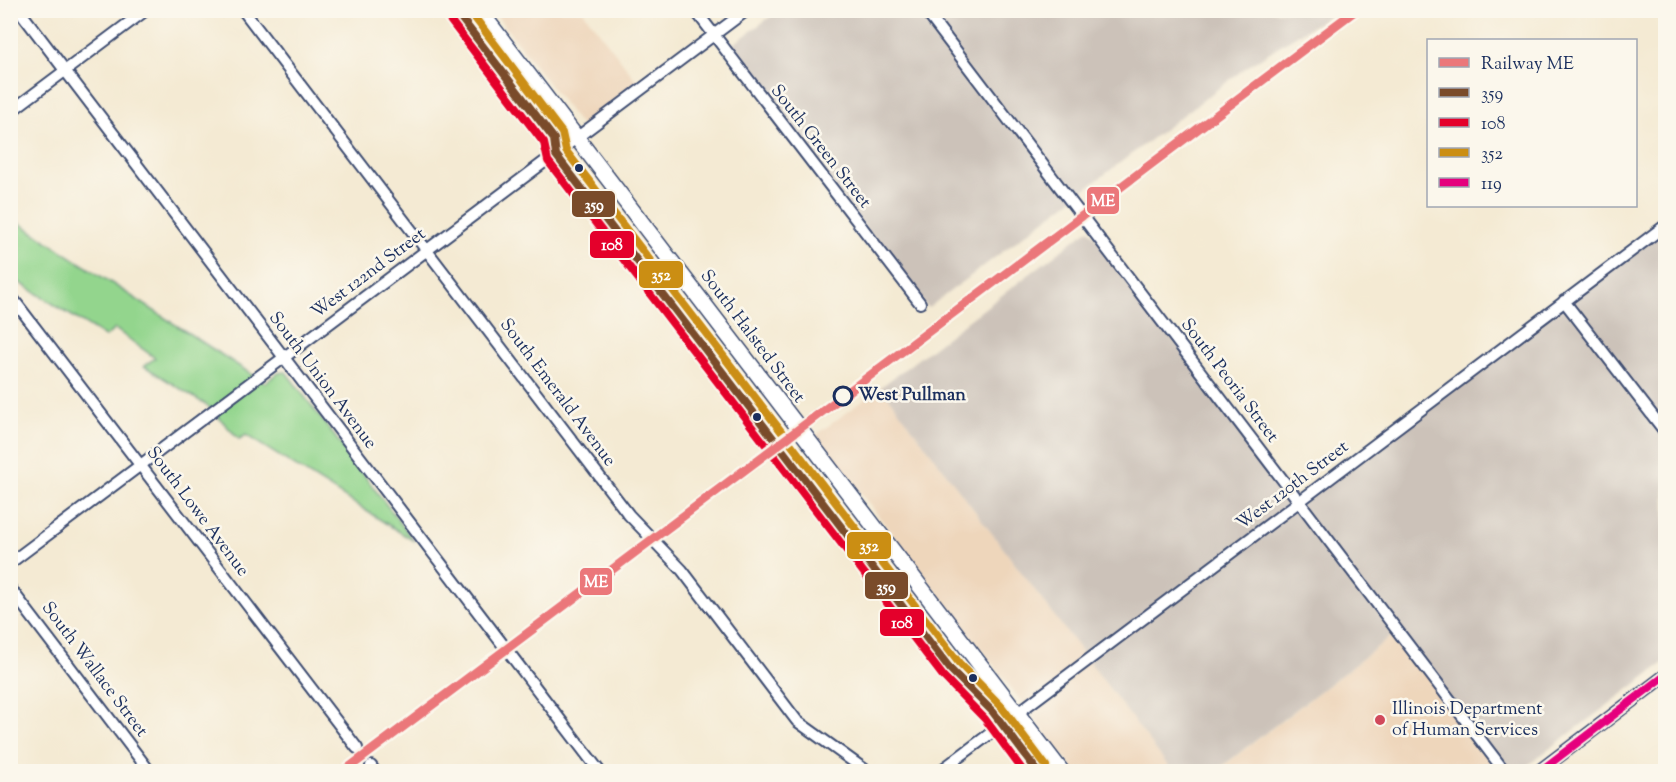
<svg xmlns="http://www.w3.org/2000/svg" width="1676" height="782" font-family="'Sorts Mill Goudy',serif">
<rect width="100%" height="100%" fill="#fbf7ec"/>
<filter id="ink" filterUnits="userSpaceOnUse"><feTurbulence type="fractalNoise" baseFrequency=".0167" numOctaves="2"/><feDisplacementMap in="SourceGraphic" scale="12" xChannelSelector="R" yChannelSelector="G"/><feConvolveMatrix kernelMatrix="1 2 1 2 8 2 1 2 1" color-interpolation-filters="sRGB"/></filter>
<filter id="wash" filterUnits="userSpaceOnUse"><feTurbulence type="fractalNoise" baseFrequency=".008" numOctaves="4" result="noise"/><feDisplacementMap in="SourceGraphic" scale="24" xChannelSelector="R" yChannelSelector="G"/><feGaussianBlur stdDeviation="1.35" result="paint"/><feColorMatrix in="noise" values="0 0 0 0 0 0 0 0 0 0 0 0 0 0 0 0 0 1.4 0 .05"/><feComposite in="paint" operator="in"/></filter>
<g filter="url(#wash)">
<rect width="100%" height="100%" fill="#f4ead3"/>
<path fill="#eed6bb" d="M493,11H583L643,89L586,132Z
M881,387L1172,771H1075L816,435Z
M1397,632L1503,772H1216Z"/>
<path fill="#ccc2b9" d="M778,11H1337L1279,46L1244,69L928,308L727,49Z
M1665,228V662L1520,771H1503L1397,632L1216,771H1172L881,387L1089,229L1300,504Z"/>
<path fill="#93d58d" stroke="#578276" stroke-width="1.5" d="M10,217L265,383C272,378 277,371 286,372L414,541L246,435L239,439L208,406L144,366L155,358L115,329L105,337L11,277Z"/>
</g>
<g filter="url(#ink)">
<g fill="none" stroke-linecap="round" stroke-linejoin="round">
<defs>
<path id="minor" d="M19,10L600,772
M243,10L629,515L682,570L797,721L868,772
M695,10L920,303
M925,10L1505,772
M10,112L146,10
M10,295L357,748
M1564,301L1666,433
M10,563L747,10
M10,588L150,772
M371,766L375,772
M939,772L1300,501L1666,225"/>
<path id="tertiary" d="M1538,772L1666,675"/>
<path id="primary" d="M455,10L554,139L556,155L777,445L951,670L993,712L1038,772
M479,10L1062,772"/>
</defs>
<use href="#minor" stroke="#3c4b70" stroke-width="14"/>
<use href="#tertiary" stroke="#3c4b70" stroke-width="15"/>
<use href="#primary" stroke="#3c4b70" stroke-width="18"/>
<use href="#minor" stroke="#fff" stroke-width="10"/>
<use href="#tertiary" stroke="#fff" stroke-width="12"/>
<use href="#primary" stroke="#fff" stroke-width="15"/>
<defs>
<path id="bus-1" d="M455,10L554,139L556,155L951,670L993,712L1038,772"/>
<path id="bus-2" d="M447,16L544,143L548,161L943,676L985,719L1024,772"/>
<path id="bus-3" d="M469,10L562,133L566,151L959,663L1001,706L1046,766"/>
<path id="bus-4" d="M1539,772L1666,675"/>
</defs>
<use href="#bus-1" stroke="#fbf7ec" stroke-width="12"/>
<use href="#bus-2" stroke="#fbf7ec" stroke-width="12"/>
<use href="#bus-3" stroke="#fbf7ec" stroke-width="12"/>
<use href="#bus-4" stroke="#fbf7ec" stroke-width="12"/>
<use href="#bus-1" stroke="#7a4b2a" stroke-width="8"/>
<use href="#bus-2" stroke="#e4002b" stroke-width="8"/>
<use href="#bus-3" stroke="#cb8e13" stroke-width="8"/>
<use href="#bus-4" stroke="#e5007d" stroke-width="8"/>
<defs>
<path id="rail-1" d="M343,772L1356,10"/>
</defs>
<use href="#rail-1" stroke="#fbf7ec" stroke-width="14"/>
<use href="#rail-1" stroke="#eb777a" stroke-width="9"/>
</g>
</g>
<g fill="#1b2f5e" stroke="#fbf7ec" stroke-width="2">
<circle cx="579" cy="168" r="5"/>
<circle cx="757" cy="417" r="5"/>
<circle cx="973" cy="678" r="5"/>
</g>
<circle fill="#fbf7ec" stroke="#1b2f5e" stroke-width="3" cx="843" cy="396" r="9"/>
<circle fill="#d1495b" stroke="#fbf7ec" stroke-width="2" cx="1380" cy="720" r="6"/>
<g text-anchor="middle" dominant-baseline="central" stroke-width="5" stroke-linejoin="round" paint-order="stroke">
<g font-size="18" fill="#1b2f5e" stroke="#fbf7ec">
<text transform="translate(820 147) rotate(52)">South Green Street</text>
<text transform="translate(369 274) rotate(-37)">West 122nd Street</text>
<text transform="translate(752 337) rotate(53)">South Halsted Street</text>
<text transform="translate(322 381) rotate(53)">South Union Avenue</text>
<text transform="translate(1229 381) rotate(53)">South Peoria Street</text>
<text transform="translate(557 393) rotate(53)">South Emerald Avenue</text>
<text transform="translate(1293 486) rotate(-37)">West 120th Street</text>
<text transform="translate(197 512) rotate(53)">South Lowe Avenue</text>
<text transform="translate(94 670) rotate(53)">South Wallace Street</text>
</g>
<g font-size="18" font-weight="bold" fill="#1b2f5e" stroke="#fbf7ec" text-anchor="start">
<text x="858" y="396">West Pullman</text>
</g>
<g font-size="18" fill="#1b2f5e" stroke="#fbf7ec" text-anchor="start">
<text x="1392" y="710">Illinois Department<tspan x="1392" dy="21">of Human Services</tspan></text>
</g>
</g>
<g stroke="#fbf7ec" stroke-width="2">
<rect x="1086" y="186" width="34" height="29" rx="6" fill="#eb777a"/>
<rect x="571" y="190" width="45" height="28" rx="6" fill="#7a4b2a"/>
<rect x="589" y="230" width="46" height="29" rx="6" fill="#e4002b"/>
<rect x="638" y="260" width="46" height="29" rx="6" fill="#cb8e13"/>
<rect x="846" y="531" width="46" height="29" rx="6" fill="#cb8e13"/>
<rect x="579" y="567" width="34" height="29" rx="6" fill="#eb777a"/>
<rect x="864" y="571" width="45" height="29" rx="6" fill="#7a4b2a"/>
<rect x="879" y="608" width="46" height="29" rx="6" fill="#e4002b"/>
</g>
<g font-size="16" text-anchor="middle" font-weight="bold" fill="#fff">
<text x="1103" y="206">ME</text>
<text x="594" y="210">359</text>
<text x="612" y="250">108</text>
<text x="661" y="280">352</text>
<text x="869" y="551">352</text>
<text x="596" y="587">ME</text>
<text x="886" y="592">359</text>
<text x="902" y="628">108</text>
</g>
<rect width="1676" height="782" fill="none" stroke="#fbf7ec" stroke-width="36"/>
<rect x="1427" y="39" width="210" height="168" fill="#fbf7ec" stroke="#a1a7b3" stroke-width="1.5"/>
<rect x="1439" y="58" width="30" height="9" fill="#eb777a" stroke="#a1a7b3" stroke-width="1.5"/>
<text x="1481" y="69" font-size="18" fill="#1b2f5e">Railway ME</text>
<rect x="1439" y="88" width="30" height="9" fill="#7a4b2a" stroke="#a1a7b3" stroke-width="1.5"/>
<text x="1481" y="99" font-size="18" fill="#1b2f5e">359</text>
<rect x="1439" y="118" width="30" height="9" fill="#e4002b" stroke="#a1a7b3" stroke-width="1.5"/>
<text x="1481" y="129" font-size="18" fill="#1b2f5e">108</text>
<rect x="1439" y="148" width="30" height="9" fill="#cb8e13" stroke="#a1a7b3" stroke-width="1.5"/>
<text x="1481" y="159" font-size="18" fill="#1b2f5e">352</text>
<rect x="1439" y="178" width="30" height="9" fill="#e5007d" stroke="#a1a7b3" stroke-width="1.5"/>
<text x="1481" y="189" font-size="18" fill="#1b2f5e">119</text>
</svg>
